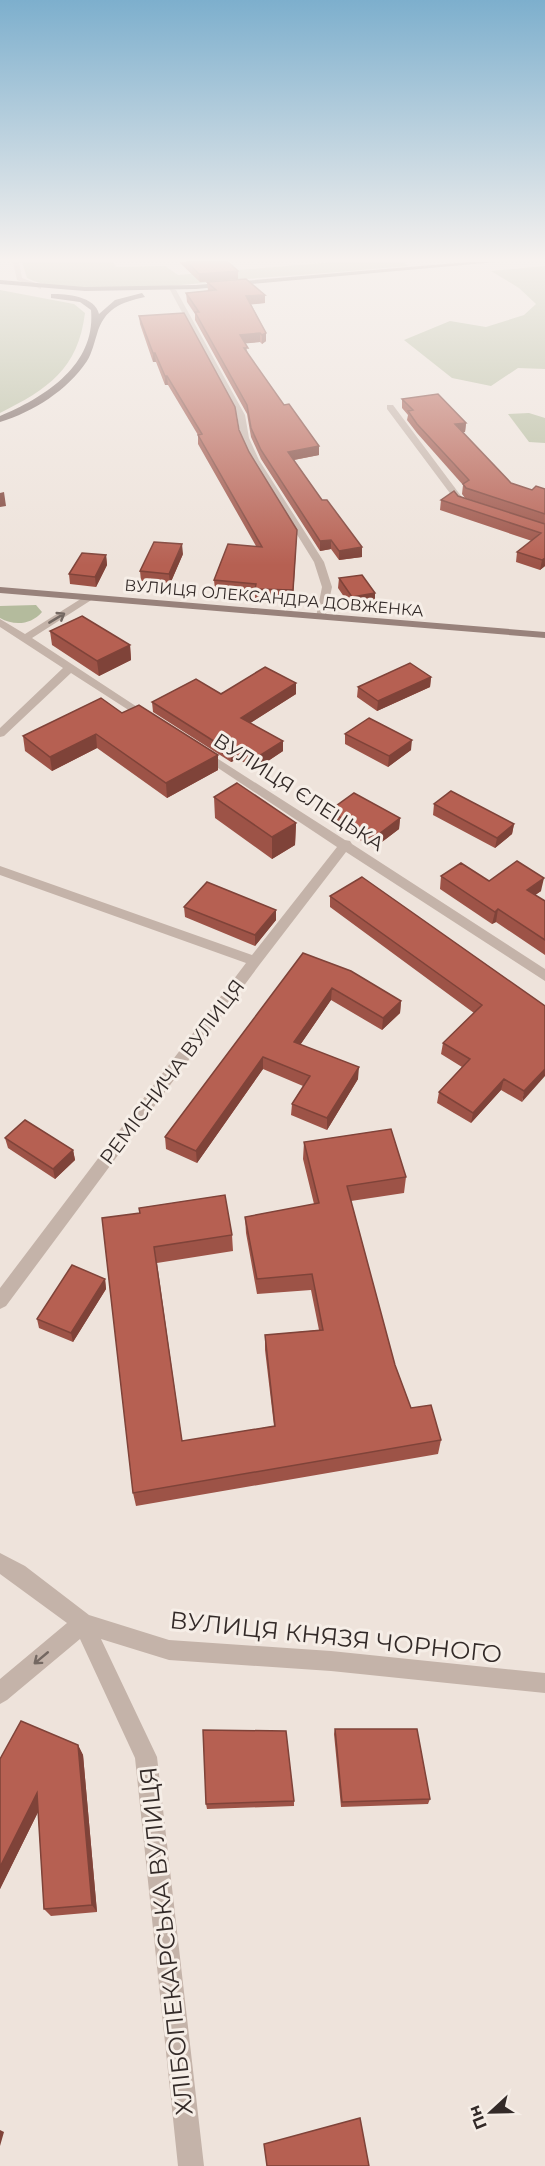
<svg xmlns="http://www.w3.org/2000/svg" width="545" height="2166" font-family="Montserrat,sans-serif">
<rect width="100%" height="100%" fill="#eee3db"/>
<path fill="#b4bb9d" d="M22,262H113L116,267L165,266L178,275L335,262H404L408,266C349,271 290,276 230,280C182,285 68,299 27,278Z
M545,266V369L518,368L491,386L452,378L404,340L450,321L486,327L524,315L536,304L519,288L491,271Z
M0,290L74,304L85,313C78,369 48,389 0,413Z
M529,413L545,418V443L529,442L508,414Z
M36,605L42,612C31,625 14,626 0,618V606Z"/>
<g fill="none" stroke-linecap="round" stroke-linejoin="round">
<path fill="#c4b3a9" fill-rule="evenodd" d="M13,262H19L22,278L41,285V289L17,280Z
M169,288L176,290L245,415L249,438L259,460L324,562L332,587L325,619L316,617L322,587L314,562L251,460L241,438L237,415Z
M387,405H393L464,500L471,502V506L458,504L387,409Z
M87,595L96,597L32,638L154,718L152,720H144L71,673L4,736L0,737V728L63,668L0,627V619L25,634Z
M201,748L345,840L350,841L352,844L545,969V981L346,852L260,964L6,1306L0,1309V1288L246,963L0,875V866L252,955L337,847L197,754L195,752Z
M0,1553L25,1566L89,1615L169,1640L331,1651L545,1673V1693L331,1671L169,1660L101,1639L157,1757L204,2166H178L135,1758L80,1639L7,1700L0,1704V1679L67,1623L0,1574Z"/>
<path fill="#98827b" fill-rule="evenodd" d="M0,587L545,632V638L0,593Z"/>
<path fill="#73605b" fill-rule="evenodd" d="M468,262H497L196,289L85,291L0,284V280L85,287L196,285Z
M142,293L145,297C121,302 104,309 97,334C94,343 92,353 87,361C68,390 33,412 0,422V416C45,397 96,365 91,310L80,302L51,298V294C67,294 95,296 99,314L115,300Z"/>
</g>
<path fill="#9d5347" d="M179,262H228L238,271V279L200,282Z
M207,282L265,295V303L251,304L266,333V341L262,344L260,342L245,343L248,354L319,455L294,460L362,557L339,560L331,549L320,551L261,459L251,437L247,414L195,320V314L187,302L186,293L208,291Z
M139,316L239,430L249,452L297,530L293,600L255,599V593L215,590L214,580L256,546L198,444V435L168,385H165L156,362H153L140,324Z
M402,399L466,423L465,432H462L511,483L532,490L545,489V566L540,570L516,562L517,552L532,541L440,510L441,500L458,496L540,523L465,498L462,494L463,485L417,433L407,420L408,415L402,408Z
M183,554L170,584L141,581L140,571Z
M106,555L107,565L96,587L70,584L69,574Z
M339,578L375,593V603L351,607L338,588Z
M50,631L130,645L131,660L99,676L52,645Z
M431,677L430,687L377,711L357,697L358,687Z
M296,683V694L250,723L283,751L256,769L238,759L231,762L153,712L152,702Z
M122,713L218,755V770L167,798L97,748L52,771L25,751L23,736Z
M345,734L411,750L388,767L345,744Z
M214,797L296,823L295,845L272,859L215,818Z
M434,804L514,824L512,834L495,848L433,815Z
M329,811L400,818L399,829L374,848L328,822Z
M441,876L489,881L541,891L535,895L545,901V955L496,922L492,924L440,889Z
M330,896L545,1006L522,1102L501,1090L471,1123L437,1103L439,1092L462,1067L441,1054L443,1043L474,1013L330,907Z
M184,907L276,920L255,946L185,917Z
M303,953L401,1001L400,1013L382,1030L331,1000L300,1045L358,1079L327,1130L291,1115L292,1104L303,1086L263,1069L197,1163L166,1149L165,1137Z
M5,1138L73,1150L75,1160L55,1179L8,1148Z
M304,1142L406,1177L404,1193L351,1201L395,1365L411,1408L441,1440L438,1454L136,1506L133,1493L140,1213L232,1235L233,1251L157,1263L182,1441L274,1426L265,1350V1335L319,1330L311,1290L257,1294L246,1233L245,1217L314,1204L303,1159Z
M105,1279L106,1289L73,1342L39,1328L37,1319Z
M335,1729L430,1799L428,1804L341,1807L334,1734Z
M78,1745L83,1755L97,1912L51,1916L44,1909L38,1812L0,1889V1759Z
M294,1801V1806L207,1809L206,1804Z"/>
<path fill="#7f4339" d="M238,271V279L200,282L199,274Z
M265,295V303L246,305V296Z
M260,333V342L240,344V335Z
M266,333V341L262,344V335Z
M153,353H155L156,362H153Z
M165,376H167L168,385H165Z
M466,423L465,432L454,434L455,424Z
M319,446V455L288,461V452Z
M4,492L6,506L0,507V493Z
M331,540V549L320,551V541Z
M182,544L183,554L170,584L169,574Z
M362,547V557L339,560V551Z
M106,555L107,565L96,587L95,577Z
M545,558V566L540,570L542,560Z
M375,593V603L351,607L352,597Z
M130,645L131,660L99,676L97,661Z
M431,677L430,687L377,711L378,701Z
M296,683V694L241,729V718Z
M96,734L97,748L52,771L50,757Z
M412,740L411,750L388,767L389,756Z
M283,741V751L256,769V758Z
M238,748V759L231,762V752Z
M218,755V770L167,798L166,783Z
M400,818L399,829L374,848L375,837Z
M296,823L295,845L272,859V837Z
M514,824L512,834L495,848L497,838Z
M544,878L541,891L524,903L527,890Z
M498,909L496,922L492,924L495,912Z
M276,910V920L255,946V935Z
M332,988L331,1000L294,1054V1042Z
M401,1001L400,1013L382,1030L383,1018Z
M263,1057V1069L197,1163L196,1151Z
M359,1067L358,1079L327,1130V1118Z
M545,1069V1076L522,1102L524,1091Z
M504,1079L501,1090L471,1123L473,1113Z
M73,1150L75,1160L55,1179L53,1169Z
M105,1279L106,1289L73,1342L71,1333Z
M78,1745L83,1755L97,1912L92,1905Z
M37,1793L43,1802L0,1889V1867Z
M0,2130L4,2132L0,2146Z"/>
<path fill="#b66052" stroke="#7f4339" stroke-width="1.5" d="M187,262H228L238,271L199,274Z
M246,279L265,295L246,296L266,333L262,335L260,333L240,335L248,348H244L284,405L289,404L319,446L288,452L322,500H327L362,547L339,551L331,540L320,541L261,450L251,428L247,405L195,312H199L186,293L216,290L207,282Z
M184,313L235,407L239,430L249,452L297,530L293,590L255,589L256,584L214,580L228,544L262,547L198,435L202,434L167,376H165L155,353H153L139,316Z
M438,394L466,423L455,424L511,483L532,490L536,486L545,489V514L466,488L463,484L469,480L417,424L408,411L413,410L402,399Z
M454,491L458,496L545,524V558L542,560L517,552L541,533L441,500Z
M154,542L182,544L169,574L140,571Z
M82,553L106,555L95,577L69,574Z
M362,575L375,593L352,597L339,578Z
M82,616L130,645L97,661L50,631Z
M410,663L431,677L378,701L358,687Z
M265,667L296,683L241,718L283,741L256,758L238,748L231,752L152,702L196,679L221,694Z
M101,698L122,713L139,705L218,755L166,783L96,734L50,757L23,736Z
M369,718L412,740L389,756L345,734Z
M237,783L296,823L272,837L214,797Z
M451,791L514,824L497,838L434,804Z
M354,793L400,818L375,837L329,811Z
M517,861L544,878L527,890L545,901V940L498,909L495,912L441,876L461,863L489,881Z
M362,877L545,1006V1069L524,1091L504,1079L473,1113L439,1092L470,1059L443,1043L482,1005L330,896Z
M207,882L276,910L255,935L184,907Z
M303,953L351,971L401,1001L383,1018L332,988L294,1042L359,1067L327,1118L292,1104L310,1076L263,1057L196,1151L165,1137Z
M25,1120L73,1150L53,1169L5,1138Z
M391,1129L406,1177L347,1186L395,1365L411,1408L431,1405L441,1440L133,1493L102,1218L140,1213L139,1208L225,1195L232,1235L154,1247L182,1441L275,1426L265,1335L323,1330L312,1274L257,1279L245,1217L319,1203L304,1142Z
M72,1265L105,1279L71,1333L37,1319Z
M21,1721L78,1745L92,1905L44,1909L37,1793L0,1867V1759Z
M335,1729H417L430,1799L342,1802Z
M203,1730L286,1731L294,1801L206,1804Z
M360,2118L369,2166H267L264,2144Z"/>
<defs><path id="oneway-shaft" d="M-6 0H5M1.5-3L5.5 0L1.5 3" fill="none" stroke-width="1.6" stroke-linecap="round" stroke-linejoin="round" transform="scale(1.5)"/></defs>
<g stroke="#746862">
<use href="#oneway-shaft" transform="translate(57 618) rotate(-31)"/>
<use href="#oneway-shaft" transform="translate(41 1658) rotate(140)"/>
</g>
<linearGradient id="sky" x2="0" y2="1"><stop stop-color="#7dafcd"/><stop offset="0.46" stop-color="#f7f2ef"/><stop offset="1" stop-color="#f7f2ef" stop-opacity="0"/></linearGradient>
<rect width="545" height="565" fill="url(#sky)"/>
<g text-anchor="middle" dominant-baseline="central" stroke-width="6" stroke-linejoin="round" paint-order="stroke">
<g font-size="16" fill="#332a28" stroke="#f6eee7">
<text transform="translate(274 598) rotate(5)">ВУЛИЦЯ ОЛЕКСАНДРА ДОВЖЕНКА</text>
</g>
<g font-size="20" fill="#332a28" stroke="#f6eee7">
<text transform="translate(299 792) rotate(33)">ВУЛИЦЯ ЄЛЕЦЬКА</text>
<text transform="translate(172 1072) rotate(-53)">РЕМІСНИЧА ВУЛИЦЯ</text>
</g>
<g font-size="24" fill="#332a28" stroke="#f6eee7">
<text transform="translate(336 1637) rotate(6)">ВУЛИЦЯ КНЯЗЯ ЧОРНОГО</text>
<text transform="translate(166 1941) rotate(-96)">ХЛІБОПЕКАРСЬКА ВУЛИЦЯ</text>
</g>
</g>
<g transform="translate(491 2112) rotate(248)" stroke="#f6eee7" stroke-width="4.5" paint-order="stroke">
<path d="M0-4.5L10 22L0 15L-10 22Z" fill="#332a28"/>
<text y="-9" font-size="16" font-weight="bold" text-anchor="middle" fill="#332a28">Пн</text>
</g>
</svg>
